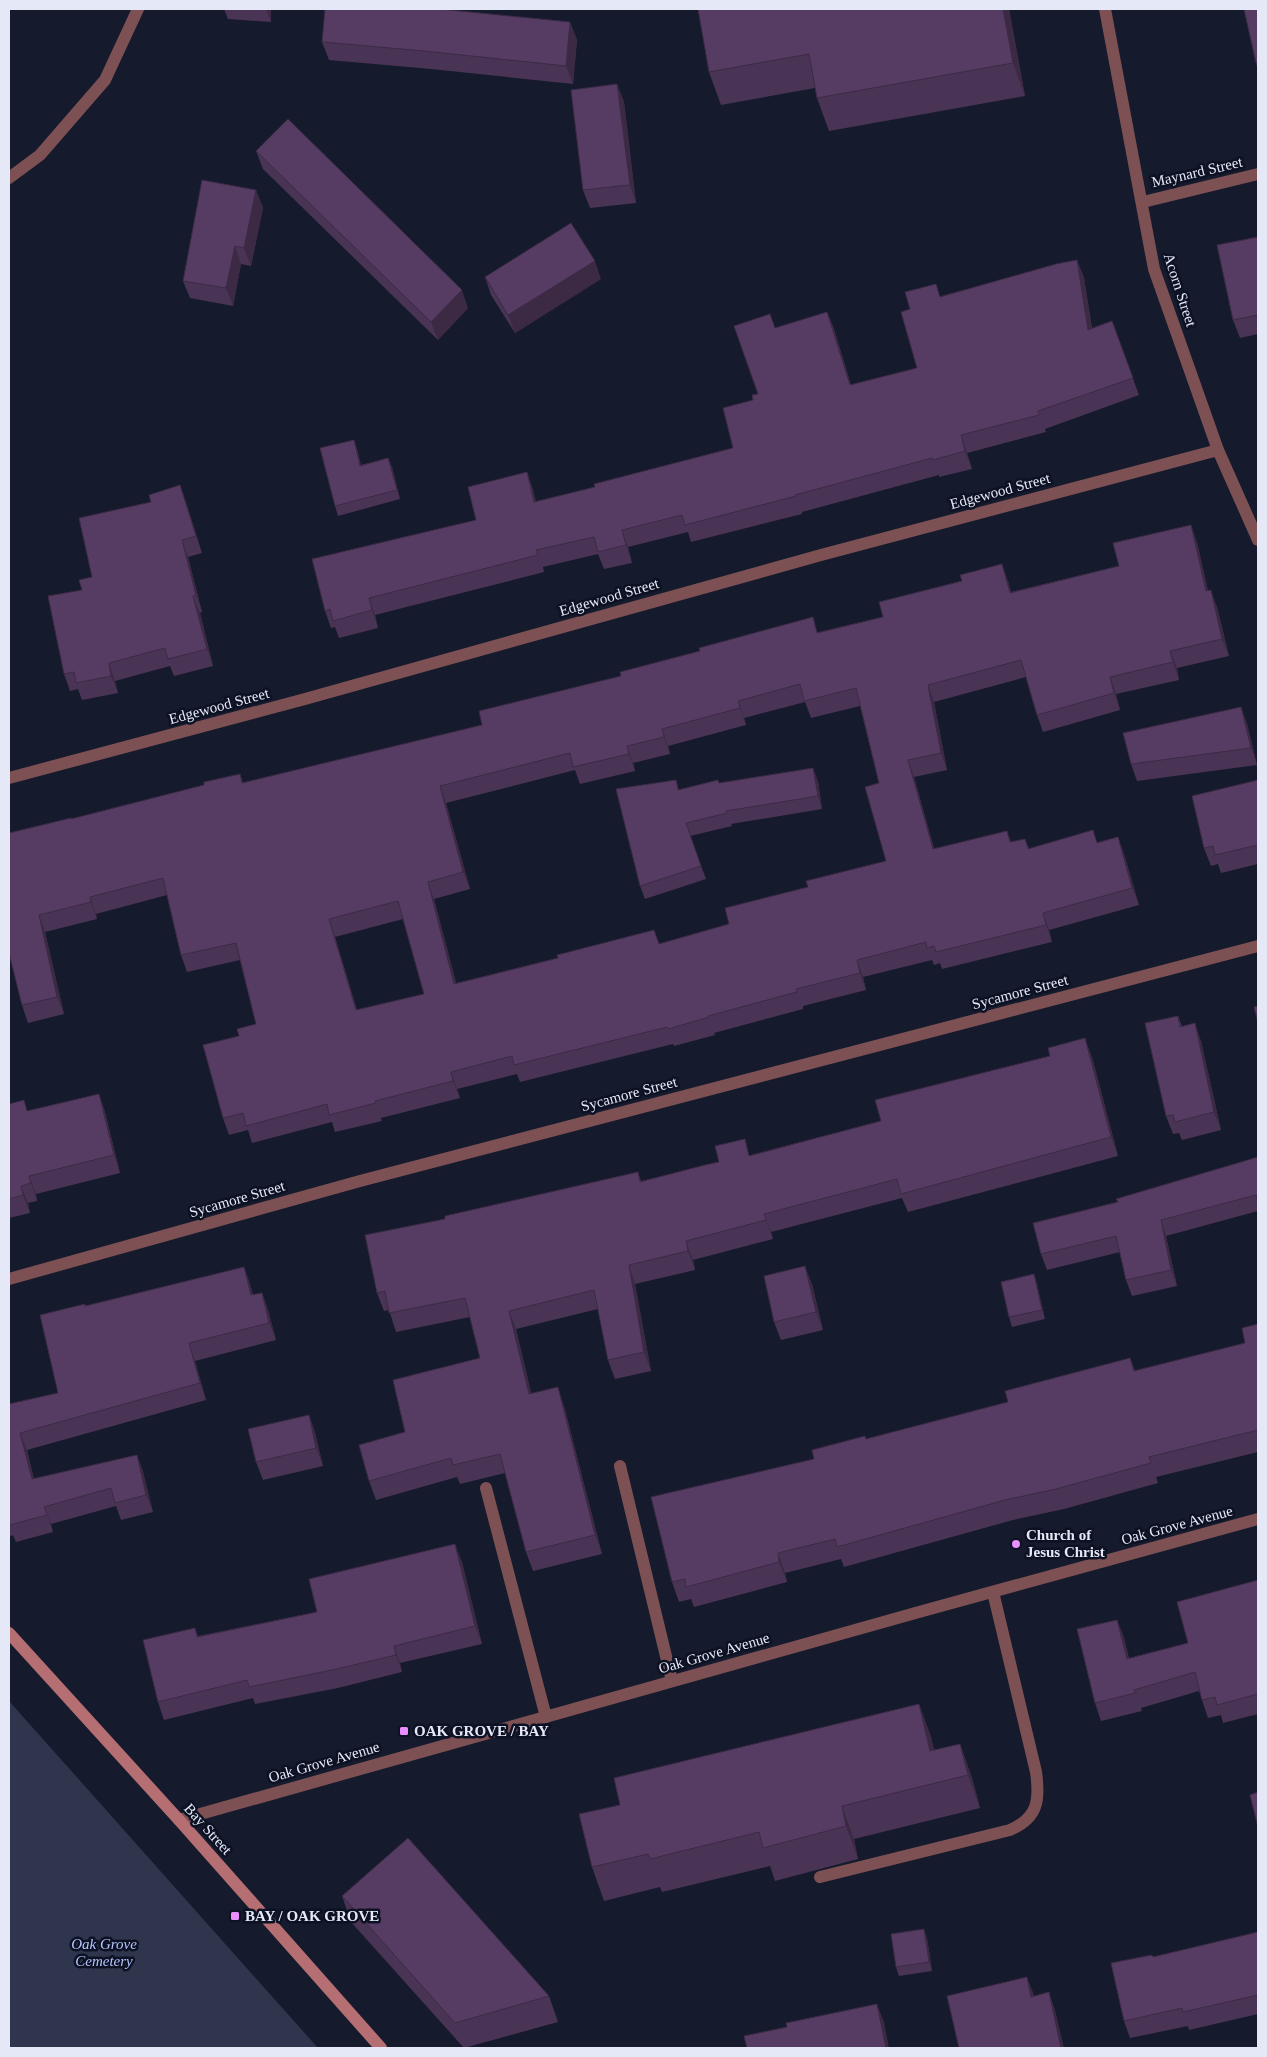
<svg xmlns="http://www.w3.org/2000/svg" width="1267" height="2057" font-family="Georgia,serif">
<rect width="100%" height="100%" fill="#151a2d"/>
<path fill="#2e354d" d="M9,1701L318,2048H9Z"/>
<g fill="none" stroke-linecap="round" stroke-linejoin="round">
<path stroke="#7d5153" stroke-width="12" d="M620,1466L672,1681
M486,1488L546,1717
M820,1877L1010,1830C1038,1818 1040,1800 1036,1772L993,1592"/>
<path stroke="#7d5153" stroke-width="12" d="M1105,9L1154,269L1218,450L1258,540
M9,178L40,155L105,80L138,9
M1143,202L1258,174
M9,778L305,699L821,555L1218,450
M9,1279L360,1181L1258,946
M179,1820L919,1612L1258,1519"/>
<path stroke="#b56f72" stroke-width="12" d="M9,1633L179,1820L381,2048"/>
</g>
<path fill="#4a3455" fill-rule="evenodd" d="M224,9H271V22L228,19Z
M1009,9L1025,96L829,131L817,98L815,88L721,105L709,72Z
M1258,9V70L1256,63Z
M570,22L577,40L573,84L431,69L329,60L322,42Z
M617,84L624,102L636,203L590,208L583,190Z
M256,151L468,308L438,340L263,169Z
M256,190L263,208L251,266L241,264L233,306L190,298L183,281Z
M1258,237V334L1240,338L1233,320Z
M1077,260L1084,278L1092,328L1112,321L1139,395L1045,429L1046,432L967,453L972,469L939,477V475L802,512V514L691,542L688,532L628,547L632,563L604,569L598,554L543,567L544,572L375,615L378,628L339,638L335,627L331,628L325,611L476,520L527,472L533,490L536,502L595,487L733,448L753,400L758,394L775,328L827,312L834,329L851,385L917,368L910,309L941,296Z
M485,277L601,279L515,333L491,295Z
M354,440L357,449L361,465L388,458L392,467L400,499L338,516L335,506Z
M180,485L186,502L202,553L188,557L202,612L200,613L213,666L174,676L170,666L115,681L118,693L82,700L78,689L70,691L64,674L82,590L151,502Z
M1197,542L1208,591L1217,607L1229,656L1177,668L1179,680L1116,694L1120,710L1043,732L1037,715L1026,677L934,702L947,770L914,777L934,849L1007,831L1011,842L1025,839L1029,848L1098,842L1118,837L1124,854L1139,905L1049,930L1052,942L942,969L940,963L934,965L932,960L863,977L866,990L803,1006V1009L714,1033L715,1035L674,1046L673,1044L520,1082L517,1074L457,1089L460,1098L381,1118L382,1121L335,1132L332,1122L252,1143L248,1130L229,1135L223,1118L239,1036L256,1024L240,960L187,972L181,955L167,895L96,914L97,919L45,932L64,1014L28,1023L22,1005L9,953L71,819L204,785L240,774L243,783L482,725L819,632L883,617L1008,581L1011,592L1119,566ZM805,702L811,718L860,706L879,783L886,861L808,887L729,924L659,944L456,983L434,899L470,889L446,803L575,770L580,784L635,771L633,763L670,754L668,746L746,725L744,718ZM403,919L424,994L357,1010L335,937Z
M1241,707L1247,724L1257,765L1137,781L1131,764Z
M676,780L679,790L719,783L818,781L822,809L731,824L732,826L690,836L706,879L645,899L640,886Z
M1258,781V864L1221,873L1218,864L1211,866L1204,848Z
M1178,1016L1182,1026L1201,1041L1221,1130L1182,1140L1179,1133L1173,1134L1166,1116Z
M1092,1057L1118,1156L908,1212L902,1198L771,1232L773,1239L693,1260L695,1270L635,1284L651,1371L615,1379L608,1360L598,1309L516,1329L531,1393L564,1406L602,1554L533,1571L526,1552L505,1473L460,1484L457,1477L376,1500L369,1481L405,1432L480,1358L470,1317L396,1332L389,1310L384,1311L377,1293L445,1219L638,1172L641,1181L751,1155L881,1121Z
M99,1094L105,1112L120,1173L36,1194L37,1201L28,1203L30,1213L9,1218V1104L28,1111Z
M1258,1157V1211L1166,1236L1177,1286L1132,1296L1126,1280L1120,1252L1047,1270L1041,1254L1118,1202Z
M244,1267L250,1284L253,1295L262,1293L268,1310L276,1340L195,1361L206,1400L27,1450L34,1479L137,1455L143,1472L153,1512L121,1520L116,1506L51,1524L53,1532L16,1542L13,1535L9,1537V1404L58,1393L86,1306Z
M1034,1274L1037,1284L1045,1319L1012,1327L1009,1317Z
M812,1284L823,1330L781,1340L774,1322Z
M1258,1324V1452L1156,1477L1158,1483L1064,1509L1013,1520L844,1567L841,1559L785,1573L787,1582L694,1607L691,1599L679,1602L672,1582L866,1439L1008,1402L1130,1358L1135,1371L1245,1343Z
M309,1415L315,1433L323,1466L263,1480L256,1462Z
M462,1562L482,1644L400,1663L402,1672L338,1688L255,1704L253,1698L164,1720L158,1702L195,1628L198,1636L317,1612Z
M1258,1580V1714L1223,1723L1221,1715L1208,1718L1199,1691L1141,1708L1142,1711L1101,1721L1095,1703L1117,1620L1124,1638L1129,1658L1188,1643Z
M919,1704L931,1737L934,1750L960,1744L972,1778L980,1808L854,1839L858,1859L775,1881L770,1866L662,1892L660,1887L604,1901L592,1867L620,1805Z
M342,1896L549,1996L558,2022L464,2048L351,1922Z
M1258,1932V2014L1189,2030L1188,2026L1130,2038L1124,2021L1153,1957Z
M927,1938L932,1971L899,1976L896,1967Z"/>
<path fill="#3c2a45" d="M266,9H271V22Z
M1003,9H1009L1025,96L1013,63Z
M570,22L577,40L573,84L566,66Z
M617,84L624,102L636,203L630,185Z
M256,190L263,208L251,266L244,248Z
M235,246L241,264L233,306L226,288Z
M1077,260L1084,278L1095,347L1088,330Z
M595,261L601,279L515,333L508,315Z
M462,290L468,308L438,340L431,322Z
M827,312L834,329L856,403L850,385Z
M961,435L967,453L972,469L965,451Z
M354,440L357,449L363,475L360,466Z
M388,458L392,467L400,499L397,490Z
M527,472L533,490L541,520L534,502Z
M180,485L186,502L202,553L196,536Z
M1191,525L1197,542L1212,608L1206,591Z
M622,530L628,547L632,563L626,545Z
M182,540L188,557L202,612L196,595Z
M1002,564L1008,581L1016,610L1010,593Z
M1211,590L1217,607L1229,656L1222,639Z
M193,596L200,613L213,666L207,649Z
M369,598L375,615L378,628L372,610Z
M1170,651L1177,668L1179,680L1173,662Z
M109,663L115,681L118,693L111,676Z
M1110,677L1116,694L1120,710L1114,693Z
M928,685L934,702L947,770L941,753Z
M738,701L744,718L746,725L740,708Z
M1241,707L1247,724L1257,765L1251,748Z
M662,729L668,746L670,754L664,737Z
M627,746L633,763L635,771L629,754Z
M908,760L914,777L939,866L933,849Z
M813,768L818,781L822,809L818,796Z
M440,786L446,803L470,889L463,872Z
M1118,837L1124,854L1139,905L1132,888Z
M428,882L434,899L461,1001L454,984Z
M90,897L96,914L97,919L91,902Z
M1043,913L1049,930L1052,942L1046,925Z
M39,915L45,932L64,1014L57,997Z
M329,919L335,937L362,1027L356,1010Z
M857,960L863,977L866,990L860,973Z
M1195,1023L1201,1041L1221,1130L1214,1112Z
M1085,1038L1092,1057L1118,1156L1111,1137Z
M451,1072L457,1089L460,1098L453,1081Z
M99,1094L105,1112L120,1173L114,1155Z
M29,1176L36,1194L37,1201L31,1183Z
M21,1186L28,1203L30,1213L23,1195Z
M764,1214L771,1232L773,1239L766,1220Z
M1161,1220L1166,1236L1177,1286L1171,1270Z
M686,1241L693,1260L695,1270L688,1251Z
M629,1265L635,1284L651,1371L644,1352Z
M805,1266L812,1284L823,1330L816,1312Z
M244,1267L250,1284L257,1313L251,1295Z
M1034,1274L1037,1284L1045,1319L1042,1310Z
M262,1293L268,1310L276,1340L269,1323Z
M509,1311L516,1329L536,1413L529,1394Z
M189,1343L195,1361L206,1400L200,1383Z
M558,1387L564,1406L602,1554L595,1535Z
M309,1415L315,1433L323,1466L316,1448Z
M20,1433L27,1450L38,1496L32,1479Z
M137,1455L143,1472L153,1512L146,1495Z
M44,1507L51,1524L53,1532L47,1515Z
M455,1544L462,1562L482,1644L475,1626Z
M778,1553L785,1573L787,1582L779,1562Z
M1117,1620L1124,1638L1133,1677L1127,1659Z
M394,1646L400,1663L402,1672L396,1655Z
M919,1704L931,1737L941,1781L930,1751Z
M960,1744L972,1778L980,1808L968,1775Z
M842,1806L854,1839L858,1859L846,1826Z
M924,1929L927,1938L932,1971L929,1962Z
M1027,1977L1034,1995L1038,2015L1031,1997Z
M1049,1992L1055,2010L1064,2048H1061Z
M877,2004L884,2022L889,2048H886Z"/>
<path fill="#563c63" stroke="#3c2a45" fill-rule="evenodd" d="M325,9H439L570,22L566,66L424,51L322,42Z
M698,9H1003L1013,63L817,98L809,54L709,72Z
M1244,9H1258V63H1256Z
M617,84L630,185L583,190L571,90Z
M288,119L462,290L431,322L256,151Z
M202,180L256,190L244,248L235,246L226,288L183,281Z
M571,223L595,261L508,315L485,277Z
M1258,237V315L1233,320L1217,245Z
M1077,260L1088,330L1112,321L1133,378L1038,411L1039,415L961,435L965,451L933,460L932,458L795,495L796,496L685,525L682,515L622,530L626,545L598,552L594,537L536,550L538,555L369,598L372,610L333,621L330,609L325,611L312,559L476,520L468,487L527,472L534,502L595,487L594,484L733,448L723,408L753,400L752,395L758,394L734,326L770,314L775,328L827,312L850,385L917,368L901,312L910,309L905,292L936,284L940,297L1056,264Z
M354,440L360,466L388,458L397,490L335,506L320,448Z
M180,485L196,536L182,540L196,595L193,596L207,649L168,659L165,648L109,663L111,676L76,683L74,672L64,674L48,596L82,590L79,580L92,577L79,518L151,502L149,495Z
M1191,525L1206,591L1211,590L1222,639L1170,651L1173,662L1110,677L1114,693L1037,715L1021,660L928,685L941,753L908,760L933,849L1007,831L1010,842L1025,839L1028,849L1093,830L1097,843L1118,837L1132,888L1043,913L1046,925L936,952L934,946L927,948L926,942L857,960L860,973L796,989L797,992L708,1016L709,1017L668,1029L667,1027L514,1065L512,1056L451,1072L453,1081L375,1101L376,1103L329,1115L327,1104L246,1126L243,1113L223,1118L203,1045L239,1036L237,1029L256,1024L236,943L181,955L163,878L90,897L91,902L39,915L57,997L22,1005L9,953V833L71,818V819L204,785V782L240,774L242,783L482,725L479,711L621,676L620,672L700,651L699,648L813,617L817,633L883,617L879,602L962,581L960,575L1002,564L1010,593L1119,566L1113,543ZM800,684L804,701L856,688L879,783L865,787L886,861L806,881L808,887L725,908L729,924L659,944L654,930L557,955L558,958L454,984L428,882L463,872L440,786L570,753L573,767L629,754L627,746L664,737L662,729L740,708L738,701ZM398,901L424,994L356,1010L329,919Z
M1241,707L1251,748L1131,764L1123,733Z
M813,768L818,796L726,811L727,813L686,823L701,866L640,886L616,789L676,780L678,790L718,780L719,783Z
M1258,780V845L1215,855L1213,846L1204,848L1192,796Z
M1258,1006V1023L1254,1007Z
M1178,1016L1180,1027L1195,1023L1214,1112L1175,1122L1173,1115L1166,1116L1145,1023Z
M1085,1038L1111,1137L901,1194L897,1179L764,1214L766,1220L686,1241L688,1251L629,1265L644,1352L608,1360L594,1290L509,1311L529,1394L558,1387L595,1535L526,1552L500,1454L453,1465L451,1458L369,1481L359,1445L405,1432L393,1380L480,1358L465,1298L389,1313L385,1291L377,1293L365,1235L445,1219V1216L638,1172L640,1182L705,1165L719,1162L715,1146L745,1139L749,1156L881,1121L875,1100L1050,1056L1048,1048Z
M99,1094L114,1155L29,1176L31,1183L21,1186L23,1195L9,1199V1104L24,1100L27,1111Z
M1258,1157V1198L1257,1199L1256,1195L1161,1220L1171,1270L1126,1280L1116,1236L1041,1254L1033,1223L1118,1202L1116,1199Z
M805,1266L816,1312L774,1322L764,1276Z
M244,1267L251,1295L262,1293L269,1323L189,1343L200,1383L20,1433L32,1479L137,1455L146,1495L115,1503L111,1488L44,1507L47,1515L9,1525V1404L58,1393L40,1315L85,1304V1306Z
M1034,1274L1042,1310L1009,1317L1001,1282Z
M1258,1324V1430L1149,1457L1151,1463L1056,1489L1005,1500L837,1547L835,1539L778,1553L779,1562L686,1587L685,1579L672,1582L651,1497L814,1459L812,1450L865,1436L866,1439L1008,1402L1005,1391L1130,1358L1134,1371L1245,1343L1242,1328Z
M309,1415L316,1448L256,1462L248,1429Z
M455,1544L475,1626L394,1646L396,1655L332,1670L249,1687L247,1680L158,1702L143,1640L195,1628L197,1637L317,1612L309,1579Z
M1258,1580V1694L1217,1705L1215,1697L1202,1700L1195,1672L1134,1690L1135,1693L1095,1703L1077,1629L1117,1620L1127,1659L1188,1643L1177,1602Z
M919,1704L930,1751L960,1744L968,1775L842,1806L846,1826L763,1848L759,1832L650,1859L648,1854L592,1867L579,1814L620,1805L614,1778Z
M1258,1792V1827L1250,1795Z
M408,1838L549,1996L455,2023L342,1896Z
M924,1929L929,1962L896,1967L891,1934Z
M1258,1932V1995L1183,2012L1182,2008L1124,2021L1111,1963L1152,1955L1153,1957Z
M1027,1977L1031,1997L1049,1992L1061,2048H959L947,1996Z
M877,2004L886,2048H747L744,2036L787,2027L786,2023Z"/>
<g fill="#e98efe" stroke="#0c1123" stroke-width="2">
<circle cx="1016" cy="1544" r="5"/>
<rect x="399" y="1726" width="10" height="10" rx="2.5"/>
<rect x="230" y="1911" width="10" height="10" rx="2.5"/>
</g>
<g text-anchor="middle" dominant-baseline="central" stroke-width="5" stroke-linejoin="round" paint-order="stroke">
<g font-size="15" fill="#e5e9f7" stroke="#0c1123">
<text transform="translate(1197 172) rotate(-13)">Maynard Street</text>
<text transform="translate(1180 290) rotate(72)">Acorn Street</text>
<text transform="translate(1000 491) rotate(-15)">Edgewood Street</text>
<text transform="translate(609 597) rotate(-16)">Edgewood Street</text>
<text transform="translate(219 706) rotate(-15)">Edgewood Street</text>
<text transform="translate(1020 992) rotate(-15)">Sycamore Street</text>
<text transform="translate(629 1094) rotate(-15)">Sycamore Street</text>
<text transform="translate(237 1199) rotate(-16)">Sycamore Street</text>
<text transform="translate(1177 1525) rotate(-15)">Oak Grove Avenue</text>
<text transform="translate(714 1653) rotate(-16)">Oak Grove Avenue</text>
<text transform="translate(324 1762) rotate(-16)">Oak Grove Avenue</text>
<text transform="translate(208 1829) rotate(48)">Bay Street</text>
</g>
<g font-size="15" font-weight="bold" fill="#e5e9f7" stroke="#0c1123" text-anchor="start">
<text x="1026" y="1535">Church of<tspan x="1026" dy="17">Jesus Christ</tspan></text>
<text x="414" y="1731">OAK GROVE / BAY</text>
<text x="245" y="1916">BAY / OAK GROVE</text>
</g>
<g font-size="15" font-style="italic" fill="#b4c5fd" stroke="#0c1123">
<text x="104" y="1944">Oak Grove<tspan x="104" dy="17">Cemetery</tspan></text>
</g>
</g>
<rect width="1267" height="2057" fill="none" stroke="#e5e9f7" stroke-width="20"/>
</svg>
